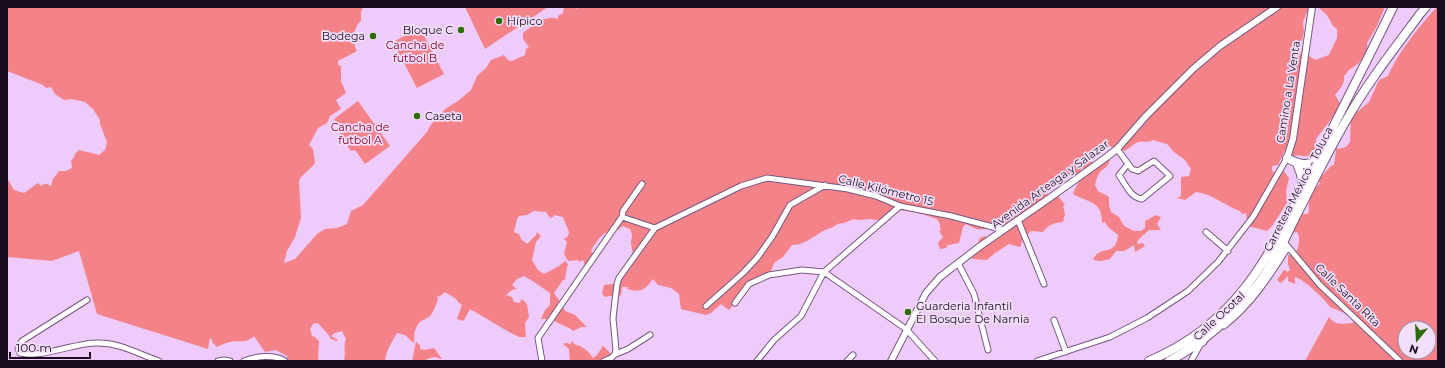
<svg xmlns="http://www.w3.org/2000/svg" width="1445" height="368" font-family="Montserrat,sans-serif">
<rect width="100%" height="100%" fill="#eecbfa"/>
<path fill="#f38289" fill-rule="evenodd" d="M7,7H363L361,12V21C353,27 352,43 357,51L338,61V65L341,66V81L346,93L336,100L341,109L330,116L327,123L318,128L309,145L313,149L315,163C311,169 301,175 299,181L301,218L295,237L287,251L284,263L295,259L317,234L325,229L337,228L347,224L351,211L363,205L427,132L430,126L445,109L458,101L471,90L477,76L486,68L491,60L504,55L508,60L512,61L525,55L526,49L529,47L523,39V33C533,26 545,14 558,19V16L563,13L564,7H574L576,9L581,7H1311L1308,9L1303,22L1304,32L1299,49L1301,55L1306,54L1315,60L1329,55L1337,38V29L1333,26L1327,15L1318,7H1385L1376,28L1367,43V50L1359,63L1349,70L1344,76C1345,84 1340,89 1335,95L1340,103L1338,110L1316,139V147L1313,155C1306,158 1300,154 1292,156L1289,151L1285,150L1278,165L1272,166V171L1276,173L1283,170L1289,178L1286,191L1287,203L1272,226L1267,231L1248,226L1246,213L1242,214L1240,211C1225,206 1213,194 1196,192L1185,200L1177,198L1181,196V177L1189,176L1191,169L1185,160L1174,152L1167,144L1153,140C1148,143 1143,141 1138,142C1133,144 1129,149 1124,151L1119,148L1116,143L1114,148L1102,143L1101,151L1088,161L1097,163L1101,159L1110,160C1108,167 1104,168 1100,172C1097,176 1096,181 1095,185L1098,191L1109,197V205L1111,212L1119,217L1124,226L1134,231H1141L1145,228V221L1156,215L1161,217L1157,224L1161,230H1149L1138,240L1137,244L1143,243L1145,246L1135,252L1134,245L1124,251H1116L1110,259L1101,261L1093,260C1099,244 1116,258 1118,235L1108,227L1105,222L1102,223C1102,206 1096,204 1081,198C1078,197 1076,195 1073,194C1076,185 1082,179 1084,170L1083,167L1078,174C1072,175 1066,175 1064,181C1056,184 1047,188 1047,198L1058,196L1065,205L1063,206L1065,214L1063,222C1054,223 1049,224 1043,232L1031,231L1023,239L1020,247L1009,244L995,253L987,260L973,259L968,257L975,250L980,238L985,236L992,239L997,231L992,227C981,231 976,230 966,224L963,227L959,243L948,245L946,248L940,249L938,243L943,237L939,231L941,230L940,227V224L937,219L916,212L897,210L890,220C883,221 877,220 870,219C864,219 860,221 854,219L844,223L837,224C834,228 828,228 823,231C813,237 804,245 792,245L783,257L774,263L770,274L747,289L742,299H738V306L734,304L729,310L721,304L711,313L706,315L681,309L679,294L671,288L658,285L653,279C644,290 642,293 627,289L628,287H622L621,295L617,297L610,296L605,297L602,294L604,285L613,284L623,273L633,256L631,243L632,234L630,229L623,226C619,228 617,232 612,233C610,234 608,233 605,233C601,235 593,246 591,251L593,254L589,258L591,261L588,260L586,268L583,260L579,262L578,260L568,261L564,254L567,242L564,239L568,236L569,232L563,217L554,215L553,217L550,218L546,212L534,211L527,215L519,216L517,219L514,232L519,234L521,239L527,244L536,235L537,232L541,236L536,242L532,260L538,270L544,274L559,266L565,261L568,264L565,277L566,279L563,280L554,293L563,306L565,311L575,315L587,327H581L573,331C567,325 558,325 552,319H541L545,310L550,305V293L534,282L524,276L517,279L512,285L517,289L512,290L506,295L512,297L514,302L519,303L522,299L527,304L529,317L525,323L526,337H519L509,332L470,309L464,320L463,321L457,319L462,305L458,302L456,299L445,292L439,297L438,295L437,296L438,299C436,304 434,312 430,316C422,322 419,319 415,331C413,334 415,339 414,343L405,335L397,333C392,342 386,350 385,361H344C346,353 343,346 346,339L342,331L335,333L331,336L338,340L337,341L331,339C328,332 322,329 318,323L313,324L310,329L312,336L315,337L319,341L318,359L320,361H288L287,356L276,350L265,352L254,336C246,344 240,340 230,342C225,343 221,345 217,347L212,342L213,341L210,338L208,349L97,314L79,251L52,261L7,257V178L14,190L24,193L38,183L41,186C47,182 46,184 51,186L53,179L59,171H66L72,168L71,161L75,156L74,155L79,150L99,155L105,150L107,142L100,124V120L93,109L85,102L71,99L64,100L55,94L51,87L46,88L43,85L7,71Z
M465,7H548L485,49Z
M1437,7L1438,361H1305L1329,317C1336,326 1342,324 1352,323L1354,322L1352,316L1330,307C1326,300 1302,278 1295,277V284L1288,281V276L1281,283L1277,280L1284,270L1287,271L1286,273L1290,270L1288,264V255H1294C1299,249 1301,239 1297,232L1292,233V229L1297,225L1294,221L1300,211L1302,214H1308C1310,208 1308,207 1309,201C1309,195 1316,187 1320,183L1318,180L1331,166L1334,165L1336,151L1335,146L1338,149L1346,147L1350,142L1351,114H1355L1369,102L1379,80L1388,76C1398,53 1420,25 1437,7ZM1405,328H1429V352H1405Z
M420,28L444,74L417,88L393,42Z
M358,101L390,146L365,164L355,150L351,151L339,134L343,132L334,119Z
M573,341L574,344C584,347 587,350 593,358L597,355L603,346C607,349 613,356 614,361H570L569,349L563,344L566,343L570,344Z
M416,342L420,345V349L424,350L434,348L442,359L434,357L427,359L425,361H412Z"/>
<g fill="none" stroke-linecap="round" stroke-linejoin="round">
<defs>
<path id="minor" d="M1117,149L1132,169L1138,171L1154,161L1170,176L1142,199C1131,198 1125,184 1119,175L1128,164
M622,217L655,228L741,186L767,178L848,189L876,196L900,206L951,216L1004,230
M1018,220L1044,284
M1206,232L1228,251
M1284,242L1320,285L1400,361
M958,263L974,294L988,350
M87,300L22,341L18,348L20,353C38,359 75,343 96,343C119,342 138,354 159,361
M735,303L749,284L769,275L802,270L824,272L906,329L935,361
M706,306L743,273L757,258L772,237L790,205L825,185
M1054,320L1066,352
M1224,326C1251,305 1270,276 1288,247
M616,354L628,349L650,335
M218,361L224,360L230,361
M244,361C256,356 274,354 285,361
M542,361L538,338L608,237L622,217L623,211L642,184
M604,361C611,358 615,357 616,350L613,318L617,284L619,278L655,228
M757,361L774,340L801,316L824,272L900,206
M847,361L853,355
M1037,361L1110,337L1147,318L1188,291L1218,262L1253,217L1287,158
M1191,361L1200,345L1204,342"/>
<path id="tertiary" d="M1287,158L1293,139L1312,7
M891,361L926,293L940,277L979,247L1051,197L1104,159L1117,149L1146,116L1193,69L1220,46L1277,7"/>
<path id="primary" d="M1287,158C1296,163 1306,167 1316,161
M1297,164L1301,174L1303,188
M1149,361C1244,321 1273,247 1316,162C1341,110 1368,59 1393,7
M1169,361C1201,345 1237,313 1258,284C1273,264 1284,241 1295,218C1312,185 1328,151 1347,119C1368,82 1395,48 1420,14L1426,7"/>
</defs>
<use href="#minor" stroke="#765781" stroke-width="7"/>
<use href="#tertiary" stroke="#765781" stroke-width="8"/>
<use href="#primary" stroke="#765781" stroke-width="10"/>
<use href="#minor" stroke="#fff" stroke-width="5"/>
<use href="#tertiary" stroke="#fff" stroke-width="6"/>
<use href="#primary" stroke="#fff" stroke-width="8"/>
</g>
<g fill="#2c6c00" stroke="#f3defb" stroke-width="1.5">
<circle cx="499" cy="21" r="4"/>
<circle cx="461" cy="30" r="4"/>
<circle cx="373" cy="36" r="4"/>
<circle cx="417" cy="116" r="4"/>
<circle cx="908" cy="312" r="4"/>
</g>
<g text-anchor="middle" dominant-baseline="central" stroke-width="3.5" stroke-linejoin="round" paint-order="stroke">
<g font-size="11" fill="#1a0e1e" stroke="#f3defb" text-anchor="start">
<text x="507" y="21">Hípico</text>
<text x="453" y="30" text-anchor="end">Bloque C</text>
<text x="365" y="36" text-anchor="end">Bodega</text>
<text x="425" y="116">Caseta</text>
<text x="916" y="306">Guarderia Infantil<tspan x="916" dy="13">El Bosque De Narnia</tspan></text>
</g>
<g font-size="11" fill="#840024" stroke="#f3defb">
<text x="415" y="45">Cancha de<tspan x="415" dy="13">futbol B</tspan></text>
<text x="360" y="127">Cancha de<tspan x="360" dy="13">futbol A</tspan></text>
</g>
<g font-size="11" fill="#1a0e1e" stroke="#f3defb">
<text transform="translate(1288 92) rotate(-81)">Camino a La Venta</text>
<text transform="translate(1050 184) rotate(-36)">Avenida Arteaga y Salazar</text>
<text transform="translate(1298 189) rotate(-63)">Carretera México - Toluca</text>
<text transform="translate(886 190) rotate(14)">Calle Kilómetro 15</text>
<text transform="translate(1348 295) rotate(44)">Calle Santa Rita</text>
<text transform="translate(1219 316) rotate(-43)">Calle Ocotal</text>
</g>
</g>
<rect width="1445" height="368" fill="none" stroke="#1a0e1e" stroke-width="16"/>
<g transform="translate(1417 340) rotate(198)"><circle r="19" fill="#f3defb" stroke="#9c8ba3"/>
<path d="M0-3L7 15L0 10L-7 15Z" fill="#2c6c00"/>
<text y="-6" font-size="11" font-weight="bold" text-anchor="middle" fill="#1a0e1e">N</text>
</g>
<path d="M10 352v6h80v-6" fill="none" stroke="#1a0e1e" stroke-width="2"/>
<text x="16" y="352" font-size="12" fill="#1a0e1e" stroke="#f3defb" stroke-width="3" paint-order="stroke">100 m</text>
</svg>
